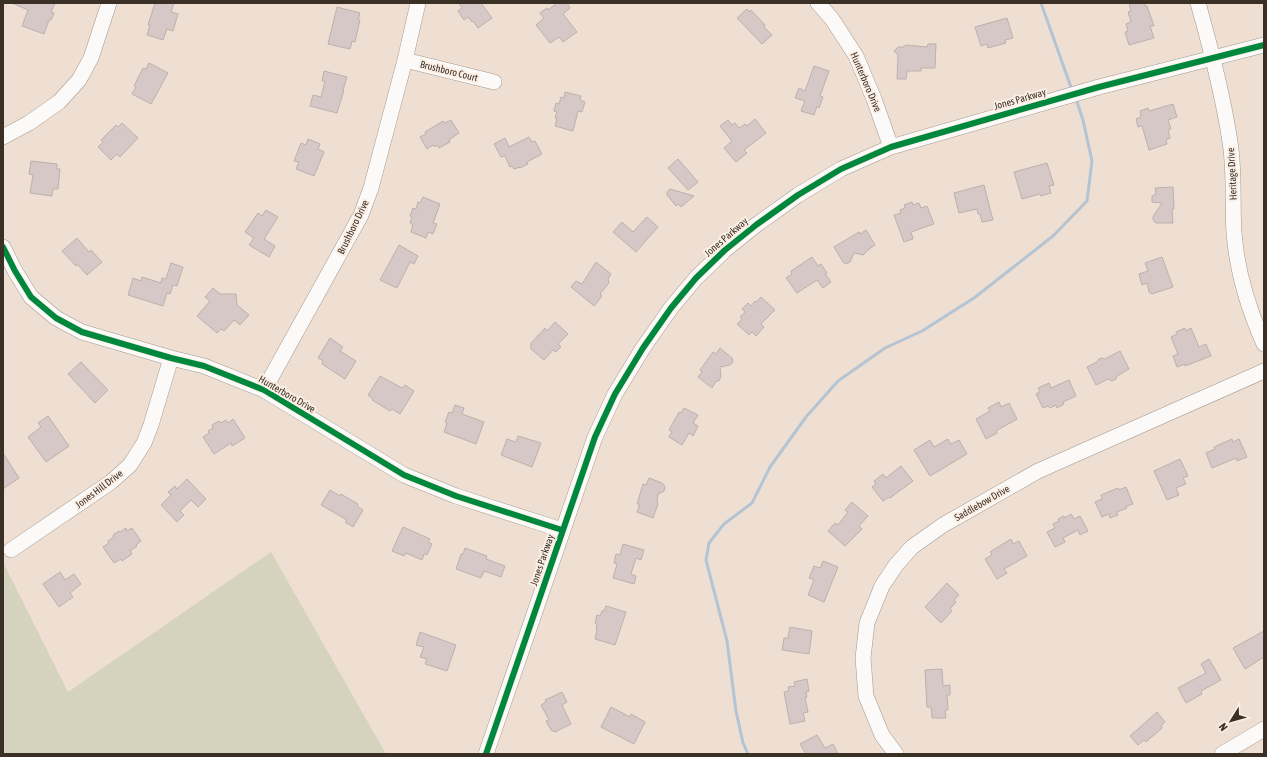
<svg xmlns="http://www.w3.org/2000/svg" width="1267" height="757" font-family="'Asap Condensed',sans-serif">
<rect width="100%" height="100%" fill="#eedfd2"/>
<path fill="#d5d3be" d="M271,552L386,754H3V562L68,692Z"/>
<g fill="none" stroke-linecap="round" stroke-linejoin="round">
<path stroke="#b4c4d2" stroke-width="3" d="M1041,3L1072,90
M748,754L743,743L736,711L727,641L706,560L709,543L724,524L752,503L770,467L806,417L838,381L885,348L922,331L974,298L1053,236L1087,201L1092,161L1083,120L1076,99"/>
</g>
<path fill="#d6c8c6" stroke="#bdb0ad" d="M12,3H55L51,12L54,13L51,20H49L44,34L22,26L28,10Z
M155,3H174L171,12L178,14L173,31L167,29L163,40L147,35L150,25H148Z
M459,3H481L492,18L478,28L473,21L472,22L468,17L464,20L458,11L462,8Z
M557,3H567L570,8L563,14L577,32L563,42L559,37L550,43L536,25L544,18L540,13L547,8L548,10Z
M1129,3H1144L1145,6H1147L1154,26H1150L1154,38L1129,45L1125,32L1128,31L1126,24L1131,22L1128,12L1131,11Z
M337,7L360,13L358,20H360L355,42L352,41L350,49L328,44Z
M747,9L750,12L751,10L765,25L764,27L772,35L762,44L737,18Z
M1007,18L1013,38L1005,40L1006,43L988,48L987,44L981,46L975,27Z
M928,44H936L935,68H921V71H907L906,79H897L898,55L894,51L898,47H903L906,45L927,47Z
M149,63L168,73L151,104L132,94L136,87L134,86L143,68L146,69Z
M814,66L829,71L820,96L823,97L819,108L817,106L814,115L801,111L805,101L795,98L799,88L805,91Z
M324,71L347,77L343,90H344L337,113L310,106L313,95L321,97L325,81H322Z
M565,92L581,96L580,100L585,102L582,112L578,111L573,131L555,126L557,118H555L557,112L554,111L556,103L559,104L561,97L564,98Z
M1173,104L1177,117L1168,120L1171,129L1168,130L1170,138L1166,140L1167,144L1149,150L1142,126L1138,127L1136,119L1141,117L1140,111L1148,108L1149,111Z
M755,119L766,133L744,150L747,153L736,162L724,148L732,141L720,126L728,120L732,125L735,123L739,128L745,124L747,126Z
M451,120L459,133L449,140L450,142L439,148L437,145L435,147L433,145L427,149L420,137L426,134L425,132L443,121L445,123Z
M122,123L138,138L120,157L117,154L111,160L98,147L103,142L101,140L116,125L118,127Z
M529,137L532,142L535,141L542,154L527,162L528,164L520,168V167L514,169L512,166L510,167L505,156L501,157L494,144L505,138L509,147Z
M308,139L320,144L318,149L324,152L314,176L296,169L299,162L294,161L301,143L306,145Z
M678,159L698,182L688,190L668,168Z
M31,161L57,164V169H60L58,189H53L52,196L30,193L33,175L29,174Z
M1047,163L1054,185L1049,186L1051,193L1041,196L1040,194L1022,199L1014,172Z
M984,185L993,220L982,222L980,214H978L977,209L959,213L954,193Z
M1173,187L1174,209H1172L1173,223H1156L1153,220V217L1162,203L1152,202V196L1156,194L1155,188Z
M670,189L694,196L681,207L678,204L676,206L667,195V192Z
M423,197L440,204L433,223L437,224L433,234L428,232L426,238L411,232L413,225L410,223L412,217L410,216L413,208L416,209L418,202L420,203Z
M912,202L913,205L919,203L921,208L927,206L934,224L911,232L913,239L904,242L894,215L901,213L900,210L905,208L904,205Z
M266,210L278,217L264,239L275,246L269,257L249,245L254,238L245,232L258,213L262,216Z
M647,217L658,227L636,252L613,232L622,222L633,232Z
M866,230L875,245L868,250L863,255L854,253L850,262L846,264L843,262L834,247L859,232L860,234Z
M77,238L89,252L91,250L102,262L87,275L77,264L76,266L62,251Z
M399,245L418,256L414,264L410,262L397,288L380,280Z
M812,257L818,266L821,264L827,273L825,274L831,282L823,288L817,280L797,293L786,278L792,274L791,271Z
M1162,257L1173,287L1152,294L1149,292L1147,283L1142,285L1139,274L1148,271L1145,263Z
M596,262L611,274L608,279L609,283L600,294L602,296L594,306L571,287L576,281L582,284Z
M171,263L183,267L177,286L173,285L170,294L167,293L163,306L128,295L133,278L141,281L142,277L161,283L162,278L166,279Z
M213,288L220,294H236L237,305L249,315L240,325L234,320L224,331L221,329L217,333L197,316L210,301L205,297Z
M761,297L775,310L761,324L764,327L756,336L752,332L749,335L737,324L742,319L740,317L745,312L742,309L748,303L751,306L755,301L756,302Z
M555,322L568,334L558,344L561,347L556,352L553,350L544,360L531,349V343L545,328L547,331Z
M1185,328L1186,331L1191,328L1199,347L1206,344L1211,356L1185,366V364L1177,367L1173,356L1178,354L1171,337L1177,334L1176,332Z
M330,338L343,347L340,351L356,361L345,379L322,364L323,361L318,358Z
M720,348L732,358L733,362L730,365L720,367L721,377L719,381H716L712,388L698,377L702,372L700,370L713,352L716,354Z
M1120,351L1129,369L1117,376L1116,379L1112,381L1108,379L1096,385L1087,367L1097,362L1099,359L1102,358L1105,359Z
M81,362L108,390L95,403L68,374Z
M380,376L402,388L405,385L414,391L400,414L392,409L390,411L372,400L373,399L368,395Z
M1069,380L1076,396L1063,402L1064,404L1057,408L1056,405L1050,408L1048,406L1043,408L1036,394L1040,392L1038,388L1049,383L1051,388Z
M999,402L1001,407L1009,403L1017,419L996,431L997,433L986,439L976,419L990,411L988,408Z
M455,405L464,408L462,414L484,422L476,444L444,432L447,423L445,422L449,412L452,413Z
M684,408L698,415L693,423L698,426L693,436L689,433L682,445L669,437L672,432L669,430L679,412L681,413Z
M48,416L69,446L46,462L28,437L41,427L38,423Z
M233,419L245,438L232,446L231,443L214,454L203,437L209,433L208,431L213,428L212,425L219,421L221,423L226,420L228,423Z
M518,436L541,443L532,467L501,455L507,439L516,442Z
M948,439L951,444L959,440L967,454L930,476L914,450L930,440L934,447Z
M1232,439L1233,442L1239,439L1247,457L1237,461L1236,458L1212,468L1206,453L1215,449L1214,447Z
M3,453L19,478L3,489Z
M1180,459L1188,476L1183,478L1186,484L1176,488L1179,495L1167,500L1154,471Z
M901,466L913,481L890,498L889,497L883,501L872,487L876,484L874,481L883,474L886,478Z
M649,478L662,483L665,487L664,491L658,494L657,500L658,504L653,518L637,512L640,504H637L643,484L646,485Z
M187,479L206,499L198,507L191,500L180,511L184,515L177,522L161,505L171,495L168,492L175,486L177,489Z
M1126,487L1133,504L1126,506L1127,508L1117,512L1118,515L1110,518L1109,514L1102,517L1095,502L1102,499L1101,495L1118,488L1119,490Z
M330,490L340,496L341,494L358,504L357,506L363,510L353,527L345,522L347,520L321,505Z
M852,502L868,516L859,526L862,529L845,546L828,531L835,523L838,525L848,512L845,510Z
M1071,514L1074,519L1080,516L1088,531L1080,535L1078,530L1063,538L1065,542L1055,547L1047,532L1055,528L1053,524L1059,521L1058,519L1064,516L1065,518Z
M403,527L430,539L428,542L432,544L427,555L424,554L422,560L406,553L404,556L392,551Z
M126,528L127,531L132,528L141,541L136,545L137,546L130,551L132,554L122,561L121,559L114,563L103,547L109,543L108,541L114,537L113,535L119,531L120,532Z
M1011,539L1013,544L1019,541L1027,556L1004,569L1007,573L997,579L985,559L992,555L990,552Z
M623,544L644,550L641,560L636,558L631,574L636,576L634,584L613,578L617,564L614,563L616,554L620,555Z
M465,548L487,556L486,559L505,566L501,577L484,571L481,578L456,569L461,554H463Z
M823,561L838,567L824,602L808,595L814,580L809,578L814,566L820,568Z
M60,572L65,580L74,574L81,584L70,593L73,597L59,607L43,584Z
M947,583L959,595L954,600L956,602L950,609L952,611L941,623L925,607Z
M606,606L626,612L615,645L595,639L597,630H596L597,624L595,623L597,615L600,616L602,611H604Z
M790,627L812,631L809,654L782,650L784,638H788Z
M1264,631V657L1245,669L1233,648Z
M420,632L456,645L447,671L425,664L427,659L420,657L424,647L416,645Z
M1209,659L1221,680L1201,691L1202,694L1186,703L1178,688L1206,673L1201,664Z
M942,669L943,686L950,685V695H947L948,710H945L946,718H932L931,707H927L925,670Z
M807,679L809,691L806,692L807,697L805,698L808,712L803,713L805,721L790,724L784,692L789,691L788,687L795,686L794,682Z
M562,692L567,702L562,705L571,724L555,732L551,730L546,721L549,720L541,705L546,702L545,700Z
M611,707L630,717L631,714L645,722L634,744L601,727Z
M1157,712L1165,722L1161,726L1162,728L1146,742L1144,740L1138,745L1130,736Z
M817,735L825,748L833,744L838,754H806L800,744Z"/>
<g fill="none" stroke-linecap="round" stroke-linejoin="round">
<defs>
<path id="minor" d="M818,3L832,19L856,56L874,99L891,147
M1198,3C1211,49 1223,95 1230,142C1235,172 1232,203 1234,233C1237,271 1248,308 1264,344
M405,60L494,82
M3,137L29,123L59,102L79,80L91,58L109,3
M3,247L15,271L31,297L56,318L82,332L171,358L204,366L264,390L404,475L456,496L562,530
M264,390L361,215L371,188L405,60L418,3
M11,550L111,482L130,465L144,443L151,425L171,358
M486,754L595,437L615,394L643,348L671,308L696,278L725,250L756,225L798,195L841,169L891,147L1099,87L1264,45
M896,754L882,735L866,696L863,658L867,623L882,586L896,565L912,547L943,525L1038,471L1264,371
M1222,754L1264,729"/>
</defs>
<use href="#minor" stroke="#a4998e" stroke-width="16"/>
<use href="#minor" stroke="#fcfaf8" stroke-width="15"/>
<defs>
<path id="cycleway" d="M3,247L15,271L31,297L56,318L82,332L171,358L204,366L264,390L404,475L456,496L562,530
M486,754L595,437L615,394L643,348L671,308L696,278L725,250L756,225L798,195L841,169L891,147L1099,87L1264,45"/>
</defs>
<use href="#cycleway" stroke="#fbefe5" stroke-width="8"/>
<use href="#cycleway" stroke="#00873e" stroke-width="6"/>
</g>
<g text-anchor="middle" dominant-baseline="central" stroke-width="4" stroke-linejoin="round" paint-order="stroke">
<g font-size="10" fill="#3b3026" stroke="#fbefe5">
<text transform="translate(449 71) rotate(14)">Brushboro Court</text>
<text transform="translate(866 82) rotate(67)">Hunterboro Drive</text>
<text transform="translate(1020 99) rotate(-16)">Jones Parkway</text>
<text transform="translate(1232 174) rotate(-93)">Heritage Drive</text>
<text transform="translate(353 227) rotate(-64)">Brushboro Drive</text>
<text transform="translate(726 237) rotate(-41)">Jones Parkway</text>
<text transform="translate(287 394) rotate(30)">Hunterboro Drive</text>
<text transform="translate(99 489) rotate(-37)">Jones Hill Drive</text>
<text transform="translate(982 503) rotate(-30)">Saddlebow Drive</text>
<text transform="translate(542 560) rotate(-71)">Jones Parkway</text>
</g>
</g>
<rect width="1267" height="757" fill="none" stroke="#3b3026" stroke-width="8"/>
<g transform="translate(1231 721) rotate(233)" stroke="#fbefe5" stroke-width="3" paint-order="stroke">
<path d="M0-3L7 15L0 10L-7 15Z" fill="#3b3026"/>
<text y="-6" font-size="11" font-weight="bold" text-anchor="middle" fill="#3b3026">N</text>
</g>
</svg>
